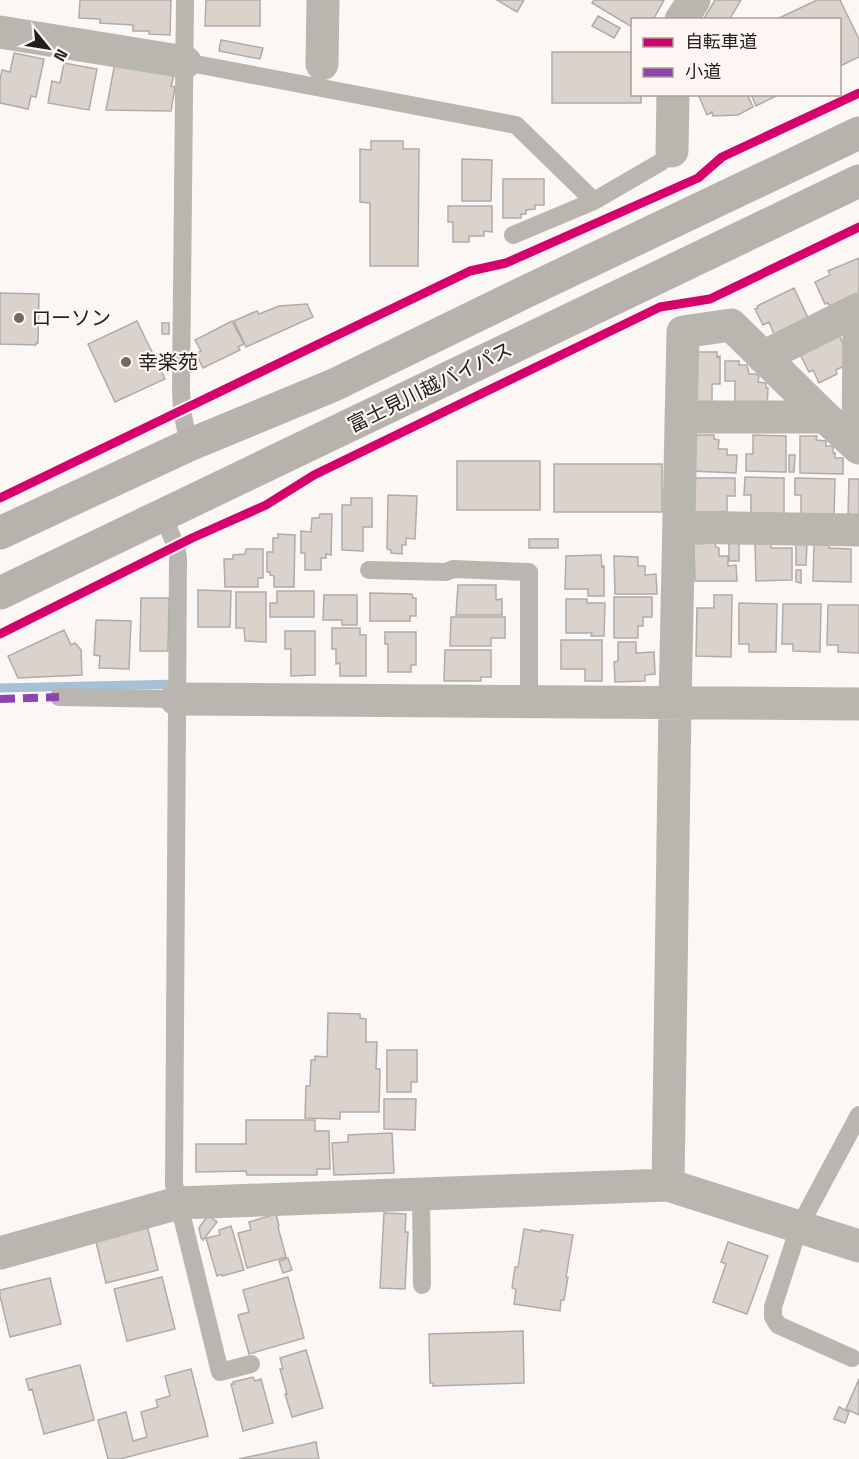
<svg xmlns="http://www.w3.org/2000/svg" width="859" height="1459" font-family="'Space Grotesk','Noto Sans JP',sans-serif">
<rect width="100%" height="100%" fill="#faf7f5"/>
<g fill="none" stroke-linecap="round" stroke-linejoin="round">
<path stroke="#a6c0d6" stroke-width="9" d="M0,688L180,684"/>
</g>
<path fill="#dcd2cc" stroke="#afaba9" stroke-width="1.5" d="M80,0H171L170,35L149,34V31H133V25L100,23V19L79,18Z
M206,0H260V26H205Z
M497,0H524L517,12Z
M594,0H664L653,20H632V27L592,3Z
M715,0H741L729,20H703Z
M817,0H840L859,39V57L840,66V20H775Z
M598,16L620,28L614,38L592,26Z
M221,40L263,48L260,59L219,51Z
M552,52H632V94H641V103H552Z
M14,53L44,59L36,97L31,96L28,109L0,103V80L2,70L10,72Z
M64,63L97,69L89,110L48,103L52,81L60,83Z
M115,63L174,75L171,86L175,87L171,111L106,110Z
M698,94H747L753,107L738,115L713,116L712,112L707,115Z
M751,94H780L756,106Z
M371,141H403V149H419L418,266H370V203L360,202V149L371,150Z
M462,159L492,160L491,201H462Z
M503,179H544V205H535V209L526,210V214H521V218H503Z
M448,206H492V232L484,231V236H469V242H453V222H448Z
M859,258V295L831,308L828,303L825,304L815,282L830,275L828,271Z
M794,288L808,318L774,334L769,322L763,325L755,309L758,308L757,306Z
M0,293L39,294L38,343H36V345L0,344Z
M307,304L313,317L246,347L234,321L257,311L259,314L279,306Z
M137,321L165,379L115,402L88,344Z
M232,321L244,344L238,347L240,350L203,368L196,354L201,351L195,340Z
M162,323H169V334H162Z
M839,335L848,354V364L836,370L837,374L819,383L813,370L809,372L800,354Z
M693,352H717V357L720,356V384H712V405L693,403Z
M725,361H739V365H747L749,374H756L759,377L758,382L766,383V388H768L767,408H735V381H725Z
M695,435H714V439L719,440L718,449H727V455H737L736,473L691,471Z
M753,435L786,436V472L746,471V454H753Z
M800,436H817L816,440L826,441V446H833V453H835V458H843V474L800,473Z
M789,455H795L794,472H789Z
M457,461H540V510H457Z
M554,464H662V512H554Z
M745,477L784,478V514H751V495H744Z
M690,478H735V496H727V511L693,514Z
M795,478L835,479L834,515H801V495H795Z
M849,479H859V517L848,516Z
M388,495L417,496L415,539L406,538V545H402V554L391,553V550L387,549Z
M351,498H372V527H363V551L342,550V505H351Z
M320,514H332L331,555L326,554V558H321V570H305V553H301V531L311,532L312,518H319Z
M278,534L295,535L294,587H274V576L270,575V572H267V552H273V538H278Z
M529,539H558V548H529Z
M739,542V561H729V543Z
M796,542L807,543L806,565H796Z
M715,543L716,547L719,548V556H728V566L736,565L737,581H695L694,544Z
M814,543L829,544V548L851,549V582L813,581Z
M755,544H771V548H792V580L756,581Z
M246,549H263V578H258V587H225L224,559H233V555L245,554Z
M601,555L602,567L604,566V596H588V589H565L566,556Z
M614,556L638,557V566H645V575L656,574L657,594H615Z
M796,570H801V583L796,582Z
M458,585H496V600L502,599V615H456Z
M198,590L231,591L230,627H198Z
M277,591H314V617H270V603H277Z
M236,592H266V642L245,641L244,628H236Z
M370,593L412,594L413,598H416V616H410V621H370Z
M324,595H357V625H342V620H323Z
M714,595H732L731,657L696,656L697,608H714Z
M614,597H652V617H643V626H638V638H614Z
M141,598H169L168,651H140Z
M566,599H587V603H605L604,636H591L592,633H566Z
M739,603L777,604L776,652H749V644H739Z
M783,604H821L820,652L793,651V644H782Z
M828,605H859V653L838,652V645H827Z
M451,617H505V638H491V646H450Z
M96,620L131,621L129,669L99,668L100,656L94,655Z
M332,628H360V635H366V676H340V663L336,664V649H332Z
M64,630L71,645L75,643L81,650L82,675L18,678L8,656Z
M285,631H315V675L291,676V649H285Z
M385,632H416V665H411V672H388V644H385Z
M561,640H602V681H585V669H561Z
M618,642H636V653L654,652L655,674L645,675V681L615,682L614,662L618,661Z
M445,650H491V677H481V681H444Z
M328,1013L360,1014V1018L366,1019V1042H377L376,1069H380L379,1112H340V1119L305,1118L306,1086H310L311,1060H315V1056L327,1057Z
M387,1050H417V1082H411V1092H387Z
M384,1099H416L415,1130L384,1129Z
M246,1120H315V1131H329L330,1169H317V1175H247L246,1171L196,1172V1144H246Z
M392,1133L394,1173L334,1175L332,1143L348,1142V1135Z
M384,1213L406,1214L405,1232H408L405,1289L380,1288Z
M276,1214L279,1226L278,1227L286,1257L247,1268L238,1233L251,1230L249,1222Z
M208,1215L217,1222L203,1240L201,1238L199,1228Z
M147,1225L158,1270L106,1283L95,1238Z
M231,1226L244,1270L222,1276V1274L217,1276L206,1238L220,1235L219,1230Z
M524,1229L541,1232V1230L573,1235L566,1277H568L564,1300H561L560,1311L514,1304L516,1289L512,1288L515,1267H518Z
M728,1242L768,1256L747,1314L713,1302L726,1264L721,1262Z
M288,1258L292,1270L283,1273L279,1261Z
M162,1277L175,1329L127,1341L114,1289Z
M288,1277L304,1338L249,1354L238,1315L249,1312L243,1290Z
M50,1278L61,1324L10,1337L0,1296V1290Z
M523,1331L524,1383L433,1386V1383H430L429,1334Z
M306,1350L323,1408L292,1417L285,1394H287L280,1369H283L280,1358Z
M80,1365L94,1420L44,1434L32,1389L29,1390L26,1379Z
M191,1369L208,1436L120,1459H108L98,1420L126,1412L133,1441L147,1437L141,1412L158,1407L156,1400L170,1396L165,1376Z
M253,1377L255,1381L261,1379L273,1423L243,1431L231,1384H234L233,1382Z
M859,1379V1415L846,1409Z
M839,1407L849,1412L845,1423L834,1419Z
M316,1442L319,1459H239Z"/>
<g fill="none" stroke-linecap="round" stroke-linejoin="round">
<path stroke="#b9b6b0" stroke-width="18" d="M185,0L181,388L182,411L189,445
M185,62L516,125L594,201
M513,235L594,201L661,162L672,151
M163,516L176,546L178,558L174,1184L220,1372L251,1364
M369,570L446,572L453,569L529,572V702
M59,697L176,699
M421,1194L422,1285
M852,1358L778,1325L773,1317V1307L799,1227L859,1115"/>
<path stroke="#b9b6b0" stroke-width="33" d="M681,20L694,0
M0,32L185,62
M322,64L323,0
M672,151L673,94
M763,357L859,309
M681,417H825
M858,446L859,327
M679,527L859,530
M176,699L859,704
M668,1185L675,704L683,332L731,325L825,417L859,448
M0,1253L178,1203L668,1185L859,1246"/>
<path stroke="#b7b2ab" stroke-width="33" d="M0,533L189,445L334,385L523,293L859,133
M0,593L859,181"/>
<path stroke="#8e44ad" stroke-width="8" stroke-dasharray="15 8" stroke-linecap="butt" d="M0,699L59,697"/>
<defs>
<path id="cycleway" d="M0,498L470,271L506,263L698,178L722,157L859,93
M0,634L192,538L266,505L314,475L660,307L710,299L859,227"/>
</defs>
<use href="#cycleway" stroke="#fdf6f2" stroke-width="13"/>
<use href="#cycleway" stroke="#d6006c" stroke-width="9"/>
</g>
<g fill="#6e6966" stroke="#fdf6f2" stroke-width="2">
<circle cx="19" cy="318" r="6"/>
<circle cx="126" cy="362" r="6"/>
</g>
<g text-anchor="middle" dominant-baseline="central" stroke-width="4.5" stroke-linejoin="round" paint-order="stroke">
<g font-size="20" fill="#231d19" stroke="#fdf6f2" text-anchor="start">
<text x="31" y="318">ローソン</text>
<text x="138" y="362">幸楽苑</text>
</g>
<g font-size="20" fill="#231d19" stroke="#fdf6f2">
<text transform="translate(430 387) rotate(-26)">富士見川越バイパス</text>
</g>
</g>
<rect x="631" y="18" width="210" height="78" fill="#fdf6f2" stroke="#a69f9b" stroke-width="1.5"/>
<rect x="643" y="38" width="30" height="9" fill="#d6006c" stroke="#a69f9b" stroke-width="1.5"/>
<text x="685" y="48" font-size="18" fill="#231d19">自転車道</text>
<rect x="643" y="68" width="30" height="9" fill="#8e44ad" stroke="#a69f9b" stroke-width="1.5"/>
<text x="685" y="78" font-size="18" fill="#231d19">小道</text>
<g transform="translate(48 48) rotate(120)" stroke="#fdf6f2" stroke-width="4.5" paint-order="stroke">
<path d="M0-4.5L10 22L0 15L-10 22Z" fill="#231d19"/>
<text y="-9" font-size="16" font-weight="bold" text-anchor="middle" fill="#231d19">N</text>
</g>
</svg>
